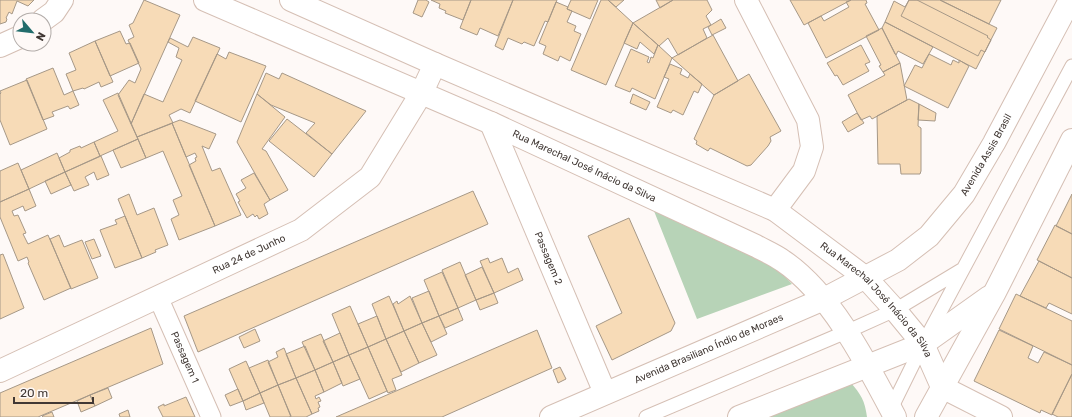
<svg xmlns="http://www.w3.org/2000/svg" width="1072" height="417" font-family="Rubik,sans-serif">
<rect width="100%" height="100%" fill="#fef9f7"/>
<path fill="#b7d3b7" d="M654,211L739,246L776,267L792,284L697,319Z
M850,382C861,394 865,401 867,417H761Z"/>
<path fill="#f7dbb7" stroke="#a69887" d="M0,0H34L28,6L17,1L12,14L9,12L6,18L7,19L6,22L0,24Z
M144,0L180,15L131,124L118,95L129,80L135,83L141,69L128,40L134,37L129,25L133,23Z
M418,0H426L429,2L422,17L413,13Z
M431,0H471L463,20L445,13L446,11L439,8L440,4Z
M471,0H513L498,36L480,28L477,35L460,28Z
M513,0H557L548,22L545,21L534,46L524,42L522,44L508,38L503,50L495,46Z
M571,0H598L590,19L567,9Z
M601,0H608L633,23L606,85L571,70Z
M608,0H624L616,7Z
M656,0H673L660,8Z
M673,0H707L712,10L706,16L711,25L703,29L707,38L678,55L668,38L659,46L633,23Z
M790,0H851L804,25Z
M851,0H866L867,3L865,4L879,30L826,58L808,23L821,16L824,21L849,7L846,2Z
M909,0H917L988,36L987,37L991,40L985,52L981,50L978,56L901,16Z
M909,0H940L997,28L976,69L885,22L894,1L905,7Z
M940,0H1001L989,24Z
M556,2L568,7L567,9L572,11L567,22L576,26L574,31L581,34L570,61L560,56L558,61L543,54L546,46L539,43Z
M721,19L726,28L712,35L708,27Z
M885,22L933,47L923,64L898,51L896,55L895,54L882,28Z
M633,23L658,45L654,54L640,42L637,49L624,43Z
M882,28L900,63L883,72L879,66L881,65L866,36Z
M120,31L126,44L130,43L139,63L110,76L95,41Z
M713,35L738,81L714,95L672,58Z
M193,37L220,48L190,113L181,109L169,115L173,123L137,137L131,124L144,94L163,102L182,60L176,57L179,48L168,42L170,38L188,47Z
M95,41L113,82L101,87L99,82L84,89L83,88L73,91L66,74L76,70L69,53Z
M658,45L672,58L655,99L632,88L630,92L615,86L631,49L649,57L647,62L649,63L651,57L653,58Z
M861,45L870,62L865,64L869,71L843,85L837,75L835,76L827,63Z
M229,52L266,66L241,122L195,101L217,54L226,59Z
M929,54L951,65L953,60L959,63V60L969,66L948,108L904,86L915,65L922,68Z
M900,63L907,100L872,119L870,116L861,120L848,95L885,75L883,72Z
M670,64L682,69L680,74L688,78L690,74L702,84L698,93L694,91L683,115L673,110L671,113L657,107L669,79L664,77Z
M53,68L64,95L73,91L79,105L70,109L68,106L52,112L54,116L43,120L26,79Z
M266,73L279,79L282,73L366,111L332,154L306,133L315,123L271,105L257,94Z
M749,74L781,131L770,137L771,141L768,146L751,165L747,166L710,148L708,151L696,144L697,141L694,139L714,95Z
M27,80L47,129L10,145L0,120V94L1,93L0,91Z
M118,93L138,139L100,156L94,142L118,131L103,100Z
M257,94L285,117L262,149L266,151L288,190L270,200L237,142Z
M633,94L650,102L646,110L630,103Z
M909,99L919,104L918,126L921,128V171L920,174H901L900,164H878L877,116Z
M919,104L936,113L935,121L918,120Z
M857,113L864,123L848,132L842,122Z
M287,119L332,154L314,177L269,141Z
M180,120L216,134L209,149L202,146L212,171L220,168L241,215L215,226L189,165L196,161L195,158L197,157L195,153L186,157L172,123Z
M172,123L215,226L179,240L171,219L179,215L173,200L182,196L163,151L146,158L137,137Z
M138,139L146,158L121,168L113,150Z
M94,142L100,156L65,172L59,158L70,152V150L80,146L81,148Z
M57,153L65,172L29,189L21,170Z
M101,156L109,175L97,180L94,172L85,177L89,185L74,191L65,172Z
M18,163L29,189L0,202V171Z
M65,172L71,185L51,194L45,181Z
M254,173L270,200L264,204L268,214L259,219L257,215L255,217L253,214L247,218L238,202L240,201L236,194L246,188L241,180Z
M29,189L36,206L25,211L23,206L12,211L14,216L18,215L26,233L23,234L28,244L48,235L71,288L44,300L28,263L29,262L27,257L18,261L0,217V202Z
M473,191L488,224L198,352L184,316Z
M129,194L137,215L154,208L168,245L155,250L156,252L142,258L118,199Z
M1072,194V234L1056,226Z
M125,216L142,258L115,268L100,230L117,224L115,220Z
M629,218L675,323L671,331L612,360L596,326L622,313L588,236Z
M1055,225L1072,234V278L1037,260Z
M59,235L64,247L82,240L98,278L71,289L50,239Z
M94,239L101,256L92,259L85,242Z
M3,254L24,308L0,319V255Z
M488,258L490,263L502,258L508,273L518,268L523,280L494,293L480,261Z
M1039,261L1072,278V314L1049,303L1046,308L1020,296Z
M460,262L476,300L458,308L442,270Z
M482,267L494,293L476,300L465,275Z
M442,272L458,308L439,316L424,280Z
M429,291L439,316L422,323L412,298Z
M494,293L498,303L480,310L476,300Z
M1016,294L1072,321V365L999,329Z
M389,296L404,331L386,339L372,304Z
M410,296L422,323L404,331L393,304L397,301L398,304Z
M350,306L368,347L349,355L332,314Z
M458,308L463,320L445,328L439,316Z
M377,316L386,339L368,347L358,324Z
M439,316L447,334L431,342L422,323Z
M422,323L437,355L419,363L404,331Z
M151,328L163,364L38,417H0V393Z
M255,329L260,341L244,348L239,337Z
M537,330L552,368L442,417H336Z
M999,330L1033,346L1028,358L1038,363L1044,352L1072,365V374L1052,415L1041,410L1040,413L974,381Z
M404,331L419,363L401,372L386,339Z
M340,333L349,355L333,362L323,341Z
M321,334L333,362L315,370L302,342Z
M386,339L402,375L392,379L396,390L388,393L368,347Z
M305,346L315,370L296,378L286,354Z
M368,347L387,391L369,399L349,355Z
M284,348L296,378L278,385L268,362L278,357L276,352Z
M349,355L360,379L343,386L333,362Z
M268,360L278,385L260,393L249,368Z
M246,361L260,393L243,401L229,369Z
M333,362L342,383L324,392L315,370Z
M560,367L566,379L558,383L553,370Z
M315,370L324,392L315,396L316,399L319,397L321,401L318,402L320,407L318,408L319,411L312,414L296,378Z
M1072,374V417H1058L1052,414Z
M296,378L312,414L306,417H291L278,385Z
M278,385L291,416L289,417H270L260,393Z
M108,388L112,398L95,406L90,395Z
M238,389L243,401L230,406L225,395Z
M260,393L264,403L246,410L243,401Z
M90,395L95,406L81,412L77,401Z
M186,397L195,417H163L158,407L164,404V406Z
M128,410L130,417H120L119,414Z
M52,412L54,417H43L42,416Z"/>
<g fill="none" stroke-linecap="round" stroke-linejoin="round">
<defs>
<path id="service" d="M889,413L923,344L1072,66
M646,417L846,332L895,310L963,269"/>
<g id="pedestrian">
<path id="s1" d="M158,297L211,417"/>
</g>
<g id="minor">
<path d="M746,0L808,120L812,147L804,171L775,210"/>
<path d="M43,20L54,12L62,0"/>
<path d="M0,46L20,37"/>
<path id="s2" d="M0,371L301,230L370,177L422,92L435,64"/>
</g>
<g id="tertiary">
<path id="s3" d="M491,123L605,393"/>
</g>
<g id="secondary">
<path id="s4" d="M205,0L491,123L756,246C765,251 775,255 783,261C832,294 868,366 895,417"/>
<path id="s5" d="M291,0L435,64L775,210L866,278L895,310L923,344L942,387"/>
<path d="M942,387L1001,417"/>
<path id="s6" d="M551,417L824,299L898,260L929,236L964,194L994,143L1070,0"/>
<path d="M739,417L923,344L989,297"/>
<path d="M926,417L994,294L1072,140"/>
</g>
</defs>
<use href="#service" stroke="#d5bfb4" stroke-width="15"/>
<use href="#pedestrian" stroke="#d5bfb4" stroke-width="21"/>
<use href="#minor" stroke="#d5bfb4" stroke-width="24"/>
<use href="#tertiary" stroke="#d5bfb4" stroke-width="24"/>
<use href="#secondary" stroke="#d5bfb4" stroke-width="24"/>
<use href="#service" stroke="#fff" stroke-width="13"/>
<use href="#pedestrian" stroke="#fff" stroke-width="19"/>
<use href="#minor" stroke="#fff" stroke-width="22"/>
<use href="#tertiary" stroke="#fff" stroke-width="22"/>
<use href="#secondary" stroke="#fff" stroke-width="22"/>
</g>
<g text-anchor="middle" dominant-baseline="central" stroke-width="4" stroke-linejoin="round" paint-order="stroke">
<g font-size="10" fill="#413834" stroke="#fef9f7">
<text stroke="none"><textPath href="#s6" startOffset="520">Avenida Assis Brasil</textPath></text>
<text stroke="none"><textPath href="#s4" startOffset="414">Rua Marechal José Inácio da Silva</textPath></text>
<text stroke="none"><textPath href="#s2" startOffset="275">Rua 24 de Junho</textPath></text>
<text stroke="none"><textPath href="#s3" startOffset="147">Passagem 2</textPath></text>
<text stroke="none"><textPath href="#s5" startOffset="664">Rua Marechal José Inácio da Silva</textPath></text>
<text stroke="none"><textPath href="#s6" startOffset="172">Avenida Brasiliano Índio de Moraes</textPath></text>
<text stroke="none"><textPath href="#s1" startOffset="66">Passagem 1</textPath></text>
</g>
</g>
<g transform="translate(32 32) rotate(118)"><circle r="19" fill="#fef9f7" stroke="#b2aca9"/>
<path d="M0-3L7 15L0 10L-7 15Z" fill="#226d6c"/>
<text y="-6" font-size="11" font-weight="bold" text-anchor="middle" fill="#413834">N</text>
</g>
<path d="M14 397v6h79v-6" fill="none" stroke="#413834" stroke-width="2"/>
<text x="20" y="397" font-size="12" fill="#413834" stroke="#fef9f7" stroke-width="3" paint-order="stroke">20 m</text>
</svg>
